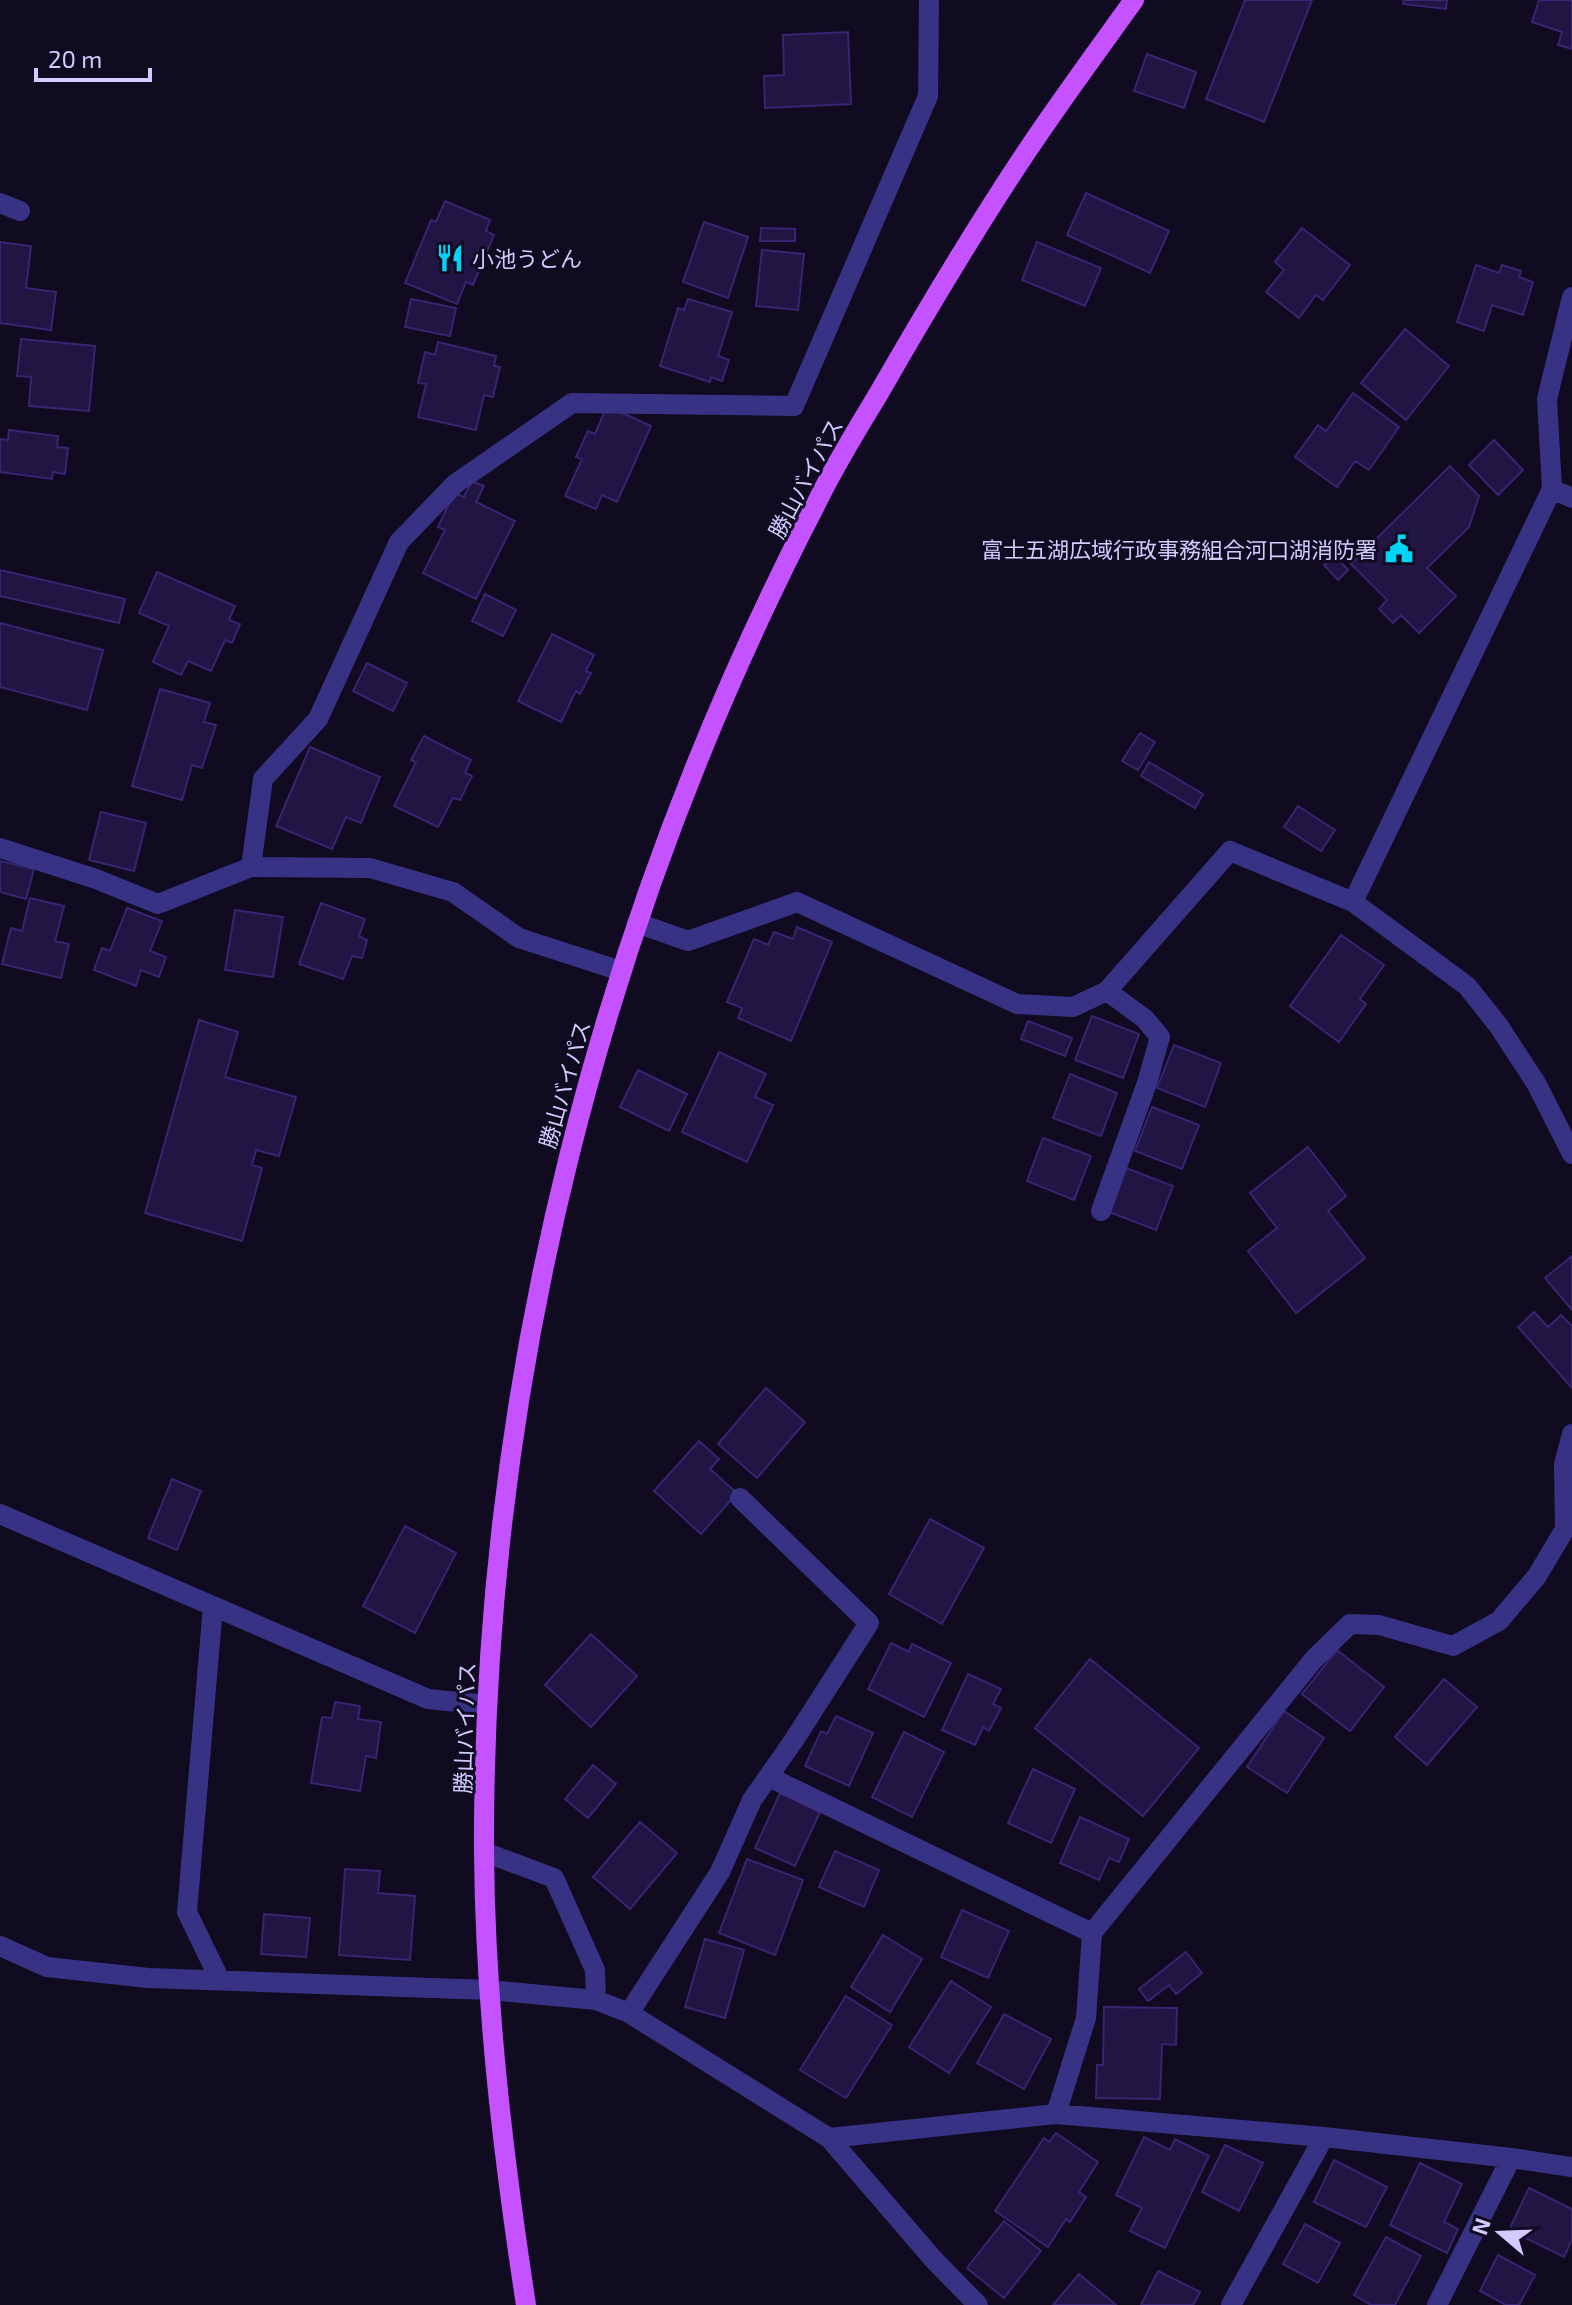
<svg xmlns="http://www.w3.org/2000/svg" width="1572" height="2305" font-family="'Exo 2','Noto Sans JP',sans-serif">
<rect width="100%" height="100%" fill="#100b21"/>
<path fill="#211544" stroke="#372572" stroke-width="2" d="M1245,0H1312L1264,122L1206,99Z
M1404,0H1447L1446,9L1403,4Z
M1539,0H1572V49L1558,45L1562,32L1532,22Z
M848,32L851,104L765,108L764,76L784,75L783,35Z
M1147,54L1196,72L1184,108L1134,91Z
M1086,193L1169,231L1150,273L1067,235Z
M445,201L490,220L486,231L494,235L473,285L466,282L457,304L405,283L431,220L436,222Z
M704,222L748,237L728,298L683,282Z
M761,228L795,229V241H760Z
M1302,228L1350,265L1323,300L1316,295L1299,318L1266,292L1284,270L1275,262Z
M0,242L31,246L26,288L56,292L51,330L0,323Z
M1037,242L1101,268L1085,306L1022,280Z
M762,250L804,254L798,310L756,306Z
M1476,265L1499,273L1502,265L1521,271L1519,277L1533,282L1523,315L1492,305L1484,331L1457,322Z
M411,299L456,308L450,336L405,327Z
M688,299L732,312L718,356L729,360L722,381L711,377L710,382L660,366L678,308L684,310Z
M1405,329L1449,366L1406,420L1361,383Z
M21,339L95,346L89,411L29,406L31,377L17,376Z
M438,342L496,356L494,366L500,367L493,397L484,395L476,430L418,417L426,384L418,383L425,352L435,355Z
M1353,393L1399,427L1369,470L1355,461L1337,487L1295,457L1318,425L1326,431Z
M607,406L651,426L617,502L602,495L596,509L565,496L582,459L576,457L588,431L595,434Z
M9,430L58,436L57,447L68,448L65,474L53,472L52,479L0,472V439L8,440Z
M1494,440L1523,470L1498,495L1469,465Z
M1450,466L1479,496L1469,527L1427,568L1456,596L1419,633L1401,615L1393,623L1379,609L1387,600L1351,564Z
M472,481L484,486L476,502L515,521L476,599L423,573L445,530L438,527L454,493L464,497Z
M1334,555L1348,570L1338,580L1324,565Z
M0,570L125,599L119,623L0,596Z
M157,572L235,606L229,620L240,624L232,643L225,640L211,671L188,661L181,675L153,662L169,626L139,613Z
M485,594L516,610L503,636L472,621Z
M0,623L103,650L87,710L0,687Z
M552,634L594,655L586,671L591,673L580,694L576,691L561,722L518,701Z
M367,663L407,683L393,711L353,691Z
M160,689L210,703L204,722L216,725L202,768L192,765L182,800L132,786Z
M1140,733L1155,742L1138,770L1122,761Z
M424,736L471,760L465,773L472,776L460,800L453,798L438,827L394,806L416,762L411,760Z
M310,747L380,777L361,823L346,817L332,849L276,826Z
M1149,762L1203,794L1195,808L1141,776Z
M1298,806L1335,830L1321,851L1284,827Z
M101,812L146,823L134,871L89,860Z
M0,861L34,869L26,899L0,892Z
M30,898L64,906L55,941L69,944L61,978L2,964L11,928L22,931Z
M321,903L365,919L359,936L367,940L362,958L352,956L343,979L299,964Z
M127,908L162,921L150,951L166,957L159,977L141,970L136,986L94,970L102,948L110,951Z
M235,910L283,917L273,977L225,970Z
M797,927L832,942L791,1041L738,1018L742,1008L727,1002L754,939L768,945L774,932L793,939Z
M1341,935L1384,965L1360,999L1366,1004L1339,1042L1290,1006Z
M1092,1016L1139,1034L1123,1078L1075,1060Z
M199,1020L238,1032L225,1077L296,1097L279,1156L256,1150L252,1165L262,1168L242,1241L145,1213Z
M1028,1021L1072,1038L1065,1056L1021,1039Z
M1174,1045L1221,1063L1205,1107L1157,1088Z
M719,1052L766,1074L755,1097L773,1105L747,1162L682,1132Z
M638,1070L687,1094L669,1131L620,1107Z
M1070,1074L1117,1093L1101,1136L1053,1118Z
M1152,1107L1199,1125L1182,1169L1135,1151Z
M1043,1138L1091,1156L1074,1200L1027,1181Z
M1308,1147L1346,1196L1328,1211L1365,1258L1296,1313L1248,1251L1277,1228L1250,1193Z
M1126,1168L1173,1186L1156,1230L1109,1212Z
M1572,1256V1310L1545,1278Z
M1534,1312L1548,1327L1561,1315L1572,1326V1388L1518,1327Z
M766,1388L805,1422L757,1478L718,1444Z
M699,1441L719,1459L710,1469L737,1493L701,1534L654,1491Z
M172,1479L201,1491L177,1550L148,1538Z
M930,1519L984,1548L942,1624L889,1594Z
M405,1526L456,1553L415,1633L363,1606Z
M591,1634L637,1676L591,1727L545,1685Z
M891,1643L909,1652L912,1644L951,1663L924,1717L868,1689Z
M1337,1650L1384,1687L1350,1731L1302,1694Z
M1090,1659L1199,1748L1143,1816L1035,1728Z
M968,1674L1001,1689L993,1704L1001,1708L989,1731L983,1727L975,1745L942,1730Z
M1444,1679L1477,1707L1427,1765L1395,1737Z
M335,1702L360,1706L358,1719L381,1722L376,1758L366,1756L360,1791L311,1783L322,1717L332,1718Z
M1284,1711L1324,1738L1287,1793L1247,1767Z
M836,1716L873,1733L849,1786L805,1766L821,1731L827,1734Z
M904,1732L944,1752L912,1817L872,1797Z
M593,1765L616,1784L588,1818L565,1799Z
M1033,1769L1075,1789L1051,1843L1008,1823Z
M780,1793L820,1812L795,1866L755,1848Z
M1080,1817L1129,1839L1119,1862L1109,1858L1099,1880L1060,1863Z
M640,1822L677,1853L630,1909L593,1877Z
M835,1851L879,1870L864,1907L819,1887Z
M747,1859L803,1880L775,1955L719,1933Z
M345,1869L380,1871L378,1893L415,1896L410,1960L339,1955Z
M962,1910L1009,1931L988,1978L941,1957Z
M264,1914L310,1918L306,1957L261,1954Z
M883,1935L922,1959L890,2012L851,1987Z
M705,1939L744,1950L725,2018L685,2007Z
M1186,1952L1202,1973L1176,1994L1169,1985L1148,2001L1139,1989Z
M951,1981L991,2007L949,2073L909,2047Z
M846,1996L892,2025L846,2098L800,2070Z
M1104,2007L1177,2008L1176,2045L1162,2044L1160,2099L1096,2098L1097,2065H1103Z
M1004,2014L1051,2039L1024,2089L977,2063Z
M1056,2133L1098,2162L1079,2192L1086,2197L1070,2222L1066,2219L1048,2247L995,2211L1044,2138L1049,2142Z
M1144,2137L1170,2150L1175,2139L1209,2156L1165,2248L1130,2231L1142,2208L1116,2195Z
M1225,2145L1263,2163L1239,2211L1202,2192Z
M1334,2160L1387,2187L1366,2227L1314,2202Z
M1420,2163L1462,2184L1444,2222L1458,2229L1447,2253L1390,2225Z
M1529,2188L1572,2209V2239L1564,2257L1509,2230Z
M1004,2221L1041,2251L1004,2298L967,2268Z
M1305,2224L1340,2243L1318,2283L1283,2264Z
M1386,2237L1421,2256L1395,2305H1371L1354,2295Z
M1498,2255L1535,2275L1519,2305H1506L1480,2291Z
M1158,2271L1200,2292L1193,2305H1141Z
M1079,2274L1116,2305H1053Z"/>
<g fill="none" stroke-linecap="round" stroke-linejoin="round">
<path stroke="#383284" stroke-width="20" d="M0,203L20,211
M1552,489L1572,498
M0,848L96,879L158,904L251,867L370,868L453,892L519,938L621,971
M251,867L263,779L318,719L399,542L455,484L572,403L794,406L928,96L929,0
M1353,902L1467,986L1498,1025L1536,1083L1572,1154
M637,923L688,941L797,902L1017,1004L1073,1007L1107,991L1230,851L1353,902L1552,489L1547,399L1572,297
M1101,1211L1147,1083L1160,1037L1145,1019L1107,991
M0,1514L428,1699L487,1705
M213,1606L187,1912L217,1974L216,1980
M769,1777L1092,1933
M484,1852L554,1878L595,1970L596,2000
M0,1946L47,1967L148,1978L489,1990L596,2000L629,2013L829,2138L1056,2114L1324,2137L1511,2158L1572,2167
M629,2013L720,1872L752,1800L794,1740L869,1623L740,1498
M1056,2114L1086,2018L1092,1933L1314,1659L1350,1624L1379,1625L1453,1646L1499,1621L1537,1576L1565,1529L1564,1464L1572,1434
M829,2138L934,2260L978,2305
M1231,2305L1324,2137
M1437,2305L1511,2158"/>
<path stroke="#c552ff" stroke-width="20" d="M526,2305C503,2155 485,2003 484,1851C482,1383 602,915 818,500C836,463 858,428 879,393C926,311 975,229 1027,151C1061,100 1098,50 1134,0"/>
</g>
<defs>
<symbol id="restaurant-bare" viewBox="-9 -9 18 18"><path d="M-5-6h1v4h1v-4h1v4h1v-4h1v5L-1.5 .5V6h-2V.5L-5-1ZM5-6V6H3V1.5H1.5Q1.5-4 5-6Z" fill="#00d3f6" stroke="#100b21" stroke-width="2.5" paint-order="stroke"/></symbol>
<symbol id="civic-bare" viewBox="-9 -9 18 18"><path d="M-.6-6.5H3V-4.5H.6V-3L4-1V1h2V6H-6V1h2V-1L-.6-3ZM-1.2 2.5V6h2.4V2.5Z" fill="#00d3f6" stroke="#100b21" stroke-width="2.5" paint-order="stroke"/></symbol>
</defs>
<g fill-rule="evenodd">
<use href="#restaurant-bare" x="430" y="238" width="40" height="40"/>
<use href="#civic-bare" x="1379" y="529" width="40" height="40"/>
</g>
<g text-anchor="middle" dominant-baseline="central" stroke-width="6" stroke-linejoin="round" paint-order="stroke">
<g font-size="22" fill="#d3cbff" stroke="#100b21" text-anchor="start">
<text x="472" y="258">小池うどん</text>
<text x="1377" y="549" text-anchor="end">富士五湖広域行政事務組合河口湖消防署</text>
</g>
<g font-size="22" fill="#d3cbff" stroke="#100b21">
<text transform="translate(805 478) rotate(-62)">勝山バイパス</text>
<text transform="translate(564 1084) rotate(-74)">勝山バイパス</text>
<text transform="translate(464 1728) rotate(-88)">勝山バイパス</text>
</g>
</g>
<g transform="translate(1500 2233) rotate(289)" stroke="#100b21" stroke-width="6" paint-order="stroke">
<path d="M0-6L14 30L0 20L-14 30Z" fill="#d3cbff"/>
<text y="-12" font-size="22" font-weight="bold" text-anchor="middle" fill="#d3cbff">N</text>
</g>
<path d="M36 68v12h114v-12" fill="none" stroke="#d3cbff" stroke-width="4"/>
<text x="48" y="68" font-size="24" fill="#d3cbff" stroke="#100b21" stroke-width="6" paint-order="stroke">20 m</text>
</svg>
